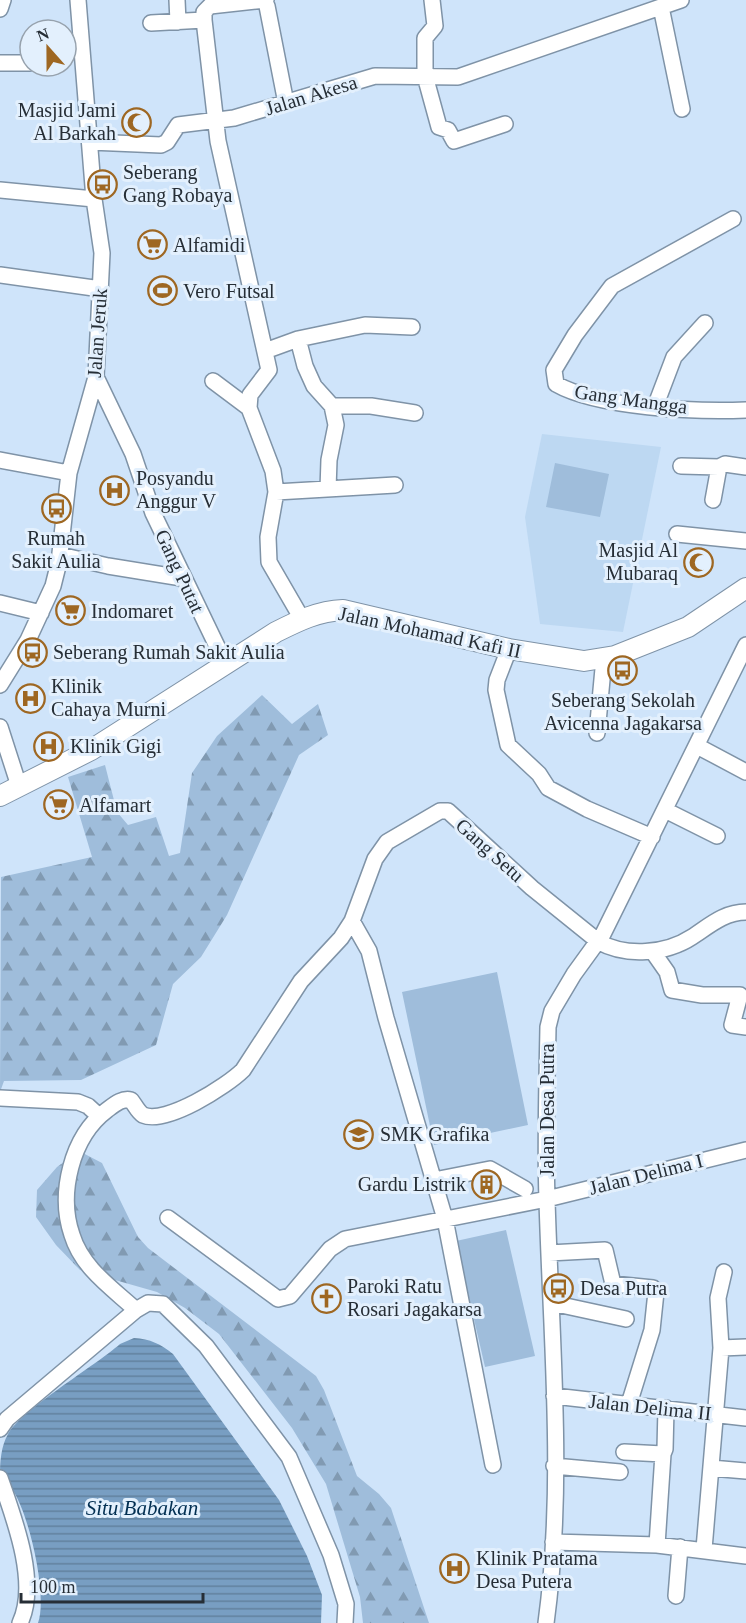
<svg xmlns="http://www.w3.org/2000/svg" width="746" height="1623" font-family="Georgia,serif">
<defs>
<pattern id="forest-firs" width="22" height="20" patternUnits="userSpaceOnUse" patternTransform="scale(1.5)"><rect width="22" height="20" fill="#9fbddb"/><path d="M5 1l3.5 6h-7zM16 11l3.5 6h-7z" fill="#819ab2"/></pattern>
<pattern id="water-rules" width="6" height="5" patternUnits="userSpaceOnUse" patternTransform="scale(1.5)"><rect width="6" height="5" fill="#789ec2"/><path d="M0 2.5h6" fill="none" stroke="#62819e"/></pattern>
</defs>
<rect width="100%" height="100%" fill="#cfe4fa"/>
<path fill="#bdd8f2" d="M542,434L661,447L623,632L540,624L525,517Z"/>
<path fill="#9fbddb" d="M555,463L609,474L600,517L546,507Z
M497,972L528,1125L434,1145L402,992Z
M506,1230L535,1356L485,1367L456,1241Z"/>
<path fill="url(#forest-firs)" d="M262,695L292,724L318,704L328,735L299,755L227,915L201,957L173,984L156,1045L81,1080L4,1081L0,1092L1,877L92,857L68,777L105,765L117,812L128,825L156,817L169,856L180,853L192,773L217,736Z
M79,1151L102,1163L138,1237L148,1248L316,1376L324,1390L357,1476L379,1494L391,1508L429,1623H363L360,1597L326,1484L292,1428L219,1334L185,1308L157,1292L80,1270L56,1245L36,1217L37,1190L57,1167Z"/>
<path fill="url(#water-rules)" d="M134,1338C150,1339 161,1344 173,1354L279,1500L307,1556L322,1595L321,1623H38C48,1596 29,1513 12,1489C8,1484 3,1481 0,1475C0,1462 1,1446 8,1434C21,1410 95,1366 120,1344Z"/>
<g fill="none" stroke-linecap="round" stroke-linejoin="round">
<defs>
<path id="minor" d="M177,0L178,22
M432,0L435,26L425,38V76L439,127L448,130L454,141L505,124
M267,6L286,103
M661,7L682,109
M0,9L3,0
M204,20L218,141L269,370L250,395L249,408L273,471L276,492L268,537L269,562L302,619
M151,23L204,20V12L210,6L266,0
M0,63H30
M90,142L161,145L167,142L178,125L234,118L375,76L458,77L681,0
M0,190L94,199
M733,219L612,286L575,335L554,370L556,384C598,408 696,412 746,410
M0,275L101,289
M298,339L305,366L314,386L332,406L336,425L329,460L328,489
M265,351L298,339L365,325L412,327
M96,377L133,454L153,513L226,665
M213,381L249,408
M332,406H371L415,413
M655,407L674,357L705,323
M0,460L69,473
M681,466L719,467
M276,492L395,485
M713,500L719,467L725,464L746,467
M677,534L746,541
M60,555L108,566L182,578
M0,603L41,613
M509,649L497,680L496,690L508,745L539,774L548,788L587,809L652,837
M0,685L28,640L53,586L59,562L69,473L96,377L102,253L94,199L78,0
M0,727L19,786
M597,733L604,658
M697,746L746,772
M665,810L717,836
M352,921L369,951L386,1018L445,1219L493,1465
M653,952L667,972L672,990L702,995H740L732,1025L746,1027
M0,1098L78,1102L88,1106L99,1116
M434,1180L490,1169L525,1189
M168,1218L278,1299L290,1296L330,1249L345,1239L547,1199L746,1150
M549,1253L605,1250L613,1284L653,1288L656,1292L652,1330L629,1404
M552,1303L626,1319
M136,1310C112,1288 82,1268 72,1235C58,1194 71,1137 107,1110C115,1104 122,1098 131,1100C135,1105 138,1112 143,1115C166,1125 227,1086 243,1070L301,981L341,938L352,921L375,859L387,842L440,811H448L532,888L599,942C626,957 666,954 692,937C709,926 724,912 746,912
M721,1348L746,1347
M554,1396L746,1418
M0,1429L7,1419L136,1310L148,1303L163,1304L206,1346L289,1457L331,1555L346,1604L345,1623
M624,1452L663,1454L665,1449L666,1408
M554,1466L620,1472
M711,1468L746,1471
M0,1478C14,1518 39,1583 20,1623
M553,1542L657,1545L746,1556
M657,1545L663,1454
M704,1549L721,1348L718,1298L724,1272
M676,1596L680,1547
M546,1623C565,1483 551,1340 547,1200C545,1143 547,1085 548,1027L552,1011L574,974L603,934L746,645"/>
<path id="major" d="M0,796L91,750L276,632C298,621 318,611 343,610L509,649L584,661L615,656L688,627L746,588"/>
</defs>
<use href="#minor" stroke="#7f93a7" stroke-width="18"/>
<use href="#major" stroke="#7f93a7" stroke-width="22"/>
<use href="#minor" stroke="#fff" stroke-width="15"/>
<use href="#major" stroke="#fff" stroke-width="20"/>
</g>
<defs>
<symbol id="mosque-ring" viewBox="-11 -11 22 22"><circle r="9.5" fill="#e3f0fd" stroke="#9e6722" stroke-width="1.5"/><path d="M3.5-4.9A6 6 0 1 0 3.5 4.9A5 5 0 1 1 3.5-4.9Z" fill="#9e6722"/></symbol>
<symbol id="bus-ring" viewBox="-11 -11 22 22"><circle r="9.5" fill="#e3f0fd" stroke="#9e6722" stroke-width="1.5"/><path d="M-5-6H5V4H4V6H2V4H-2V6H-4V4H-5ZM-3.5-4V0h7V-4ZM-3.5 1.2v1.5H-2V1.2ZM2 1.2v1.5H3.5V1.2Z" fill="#9e6722"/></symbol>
<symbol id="supermarket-ring" viewBox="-11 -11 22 22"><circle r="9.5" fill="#e3f0fd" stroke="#9e6722" stroke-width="1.5"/><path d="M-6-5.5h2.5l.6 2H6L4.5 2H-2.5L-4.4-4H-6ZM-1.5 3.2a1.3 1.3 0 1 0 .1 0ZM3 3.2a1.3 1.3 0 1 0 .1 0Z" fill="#9e6722"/></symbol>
<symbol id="stadium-ring" viewBox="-11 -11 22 22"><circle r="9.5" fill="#e3f0fd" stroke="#9e6722" stroke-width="1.5"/><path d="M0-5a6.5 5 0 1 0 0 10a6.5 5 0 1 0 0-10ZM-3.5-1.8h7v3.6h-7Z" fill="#9e6722"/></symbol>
<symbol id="hospital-ring" viewBox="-11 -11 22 22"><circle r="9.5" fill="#e3f0fd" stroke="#9e6722" stroke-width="1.5"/><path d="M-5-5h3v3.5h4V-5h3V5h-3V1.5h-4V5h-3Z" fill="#9e6722"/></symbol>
<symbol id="school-ring" viewBox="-11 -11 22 22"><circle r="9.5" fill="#e3f0fd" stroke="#9e6722" stroke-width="1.5"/><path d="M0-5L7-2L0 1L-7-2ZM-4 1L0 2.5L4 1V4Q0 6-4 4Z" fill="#9e6722"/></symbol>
<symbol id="building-ring" viewBox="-11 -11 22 22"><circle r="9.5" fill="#e3f0fd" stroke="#9e6722" stroke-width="1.5"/><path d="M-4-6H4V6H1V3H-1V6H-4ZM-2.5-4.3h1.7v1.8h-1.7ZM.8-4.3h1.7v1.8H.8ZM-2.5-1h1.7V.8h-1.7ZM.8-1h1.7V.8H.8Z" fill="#9e6722"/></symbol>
<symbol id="church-ring" viewBox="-11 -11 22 22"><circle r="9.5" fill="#e3f0fd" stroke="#9e6722" stroke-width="1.5"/><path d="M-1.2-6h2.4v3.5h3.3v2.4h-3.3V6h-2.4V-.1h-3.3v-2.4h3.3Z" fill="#9e6722"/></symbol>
</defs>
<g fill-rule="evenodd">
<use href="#mosque-ring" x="120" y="106" width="33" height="33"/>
<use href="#bus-ring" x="86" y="168" width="33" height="33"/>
<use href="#supermarket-ring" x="136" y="228" width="33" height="33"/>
<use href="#stadium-ring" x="146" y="274" width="33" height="33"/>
<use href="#hospital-ring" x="98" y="474" width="33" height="33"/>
<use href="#bus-ring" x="40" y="492" width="33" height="33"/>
<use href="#mosque-ring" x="682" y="546" width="33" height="33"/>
<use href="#supermarket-ring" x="54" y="594" width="33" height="33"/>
<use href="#bus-ring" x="16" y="636" width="33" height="33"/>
<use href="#bus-ring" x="606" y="654" width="33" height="33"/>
<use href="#hospital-ring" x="14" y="682" width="33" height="33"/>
<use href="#hospital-ring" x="32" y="730" width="33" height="33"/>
<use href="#supermarket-ring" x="42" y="788" width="33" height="33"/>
<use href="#school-ring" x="342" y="1118" width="33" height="33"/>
<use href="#building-ring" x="470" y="1168" width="33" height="33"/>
<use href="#bus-ring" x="542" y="1272" width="33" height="33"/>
<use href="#church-ring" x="310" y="1282" width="33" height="33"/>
<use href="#hospital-ring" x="438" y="1552" width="33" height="33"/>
</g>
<g text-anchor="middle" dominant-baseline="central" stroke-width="6" stroke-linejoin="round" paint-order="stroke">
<g font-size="20" fill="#262e36" stroke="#e3f0fd">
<text transform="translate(311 95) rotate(-17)">Jalan Akesa</text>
<text transform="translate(97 333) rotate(-86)">Jalan Jeruk</text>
<text transform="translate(631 399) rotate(8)">Gang Mangga</text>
<text transform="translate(180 571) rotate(65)">Gang Putat</text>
<text transform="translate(430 632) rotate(12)">Jalan Mohamad Kafi II</text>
<text transform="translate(490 850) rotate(42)">Gang Setu</text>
<text transform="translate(547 1110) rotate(-90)">Jalan Desa Putra</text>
<text transform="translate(646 1174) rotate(-14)">Jalan Delima I</text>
<text transform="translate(650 1407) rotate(6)">Jalan Delima II</text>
</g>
<g font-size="20" fill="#262e36" stroke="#e3f0fd" text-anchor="start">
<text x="116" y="110" text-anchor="end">Masjid Jami<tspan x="116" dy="23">Al Barkah</tspan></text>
<text x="123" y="172">Seberang<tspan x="123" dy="23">Gang Robaya</tspan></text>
<text x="173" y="245">Alfamidi</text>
<text x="183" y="291">Vero Futsal</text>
<text x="136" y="478">Posyandu<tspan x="136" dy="23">Anggur V</tspan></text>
<text x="56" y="538" text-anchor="middle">Rumah<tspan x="56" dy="23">Sakit Aulia</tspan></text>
<text x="678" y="550" text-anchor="end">Masjid Al<tspan x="678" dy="23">Mubaraq</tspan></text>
<text x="91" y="611">Indomaret</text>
<text x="53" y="652">Seberang Rumah Sakit Aulia</text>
<text x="51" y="686">Klinik<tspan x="51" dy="23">Cahaya Murni</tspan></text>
<text x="623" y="700" text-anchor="middle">Seberang Sekolah<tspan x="623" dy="23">Avicenna Jagakarsa</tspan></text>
<text x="70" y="746">Klinik Gigi</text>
<text x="79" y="805">Alfamart</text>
<text x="380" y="1134">SMK Grafika</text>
<text x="466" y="1184" text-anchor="end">Gardu Listrik</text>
<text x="347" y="1286">Paroki Ratu<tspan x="347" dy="23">Rosari Jagakarsa</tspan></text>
<text x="580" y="1288">Desa Putra</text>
<text x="476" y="1558">Klinik Pratama<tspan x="476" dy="23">Desa Putera</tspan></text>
</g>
<g font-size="21" font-style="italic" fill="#022f52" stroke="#e3f0fd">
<text x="142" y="1508">Situ Babakan</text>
</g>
</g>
<g transform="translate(48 48) rotate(339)"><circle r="28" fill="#e3f0fd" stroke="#97a2ad" stroke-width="1.5"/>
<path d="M0-4.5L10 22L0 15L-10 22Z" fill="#9e6722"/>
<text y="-9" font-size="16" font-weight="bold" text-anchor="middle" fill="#262e36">N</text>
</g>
<path d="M21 1593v9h182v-9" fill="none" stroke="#262e36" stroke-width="3"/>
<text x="30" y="1593" font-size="18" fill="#262e36" stroke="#e3f0fd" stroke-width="4.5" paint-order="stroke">100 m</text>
</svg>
